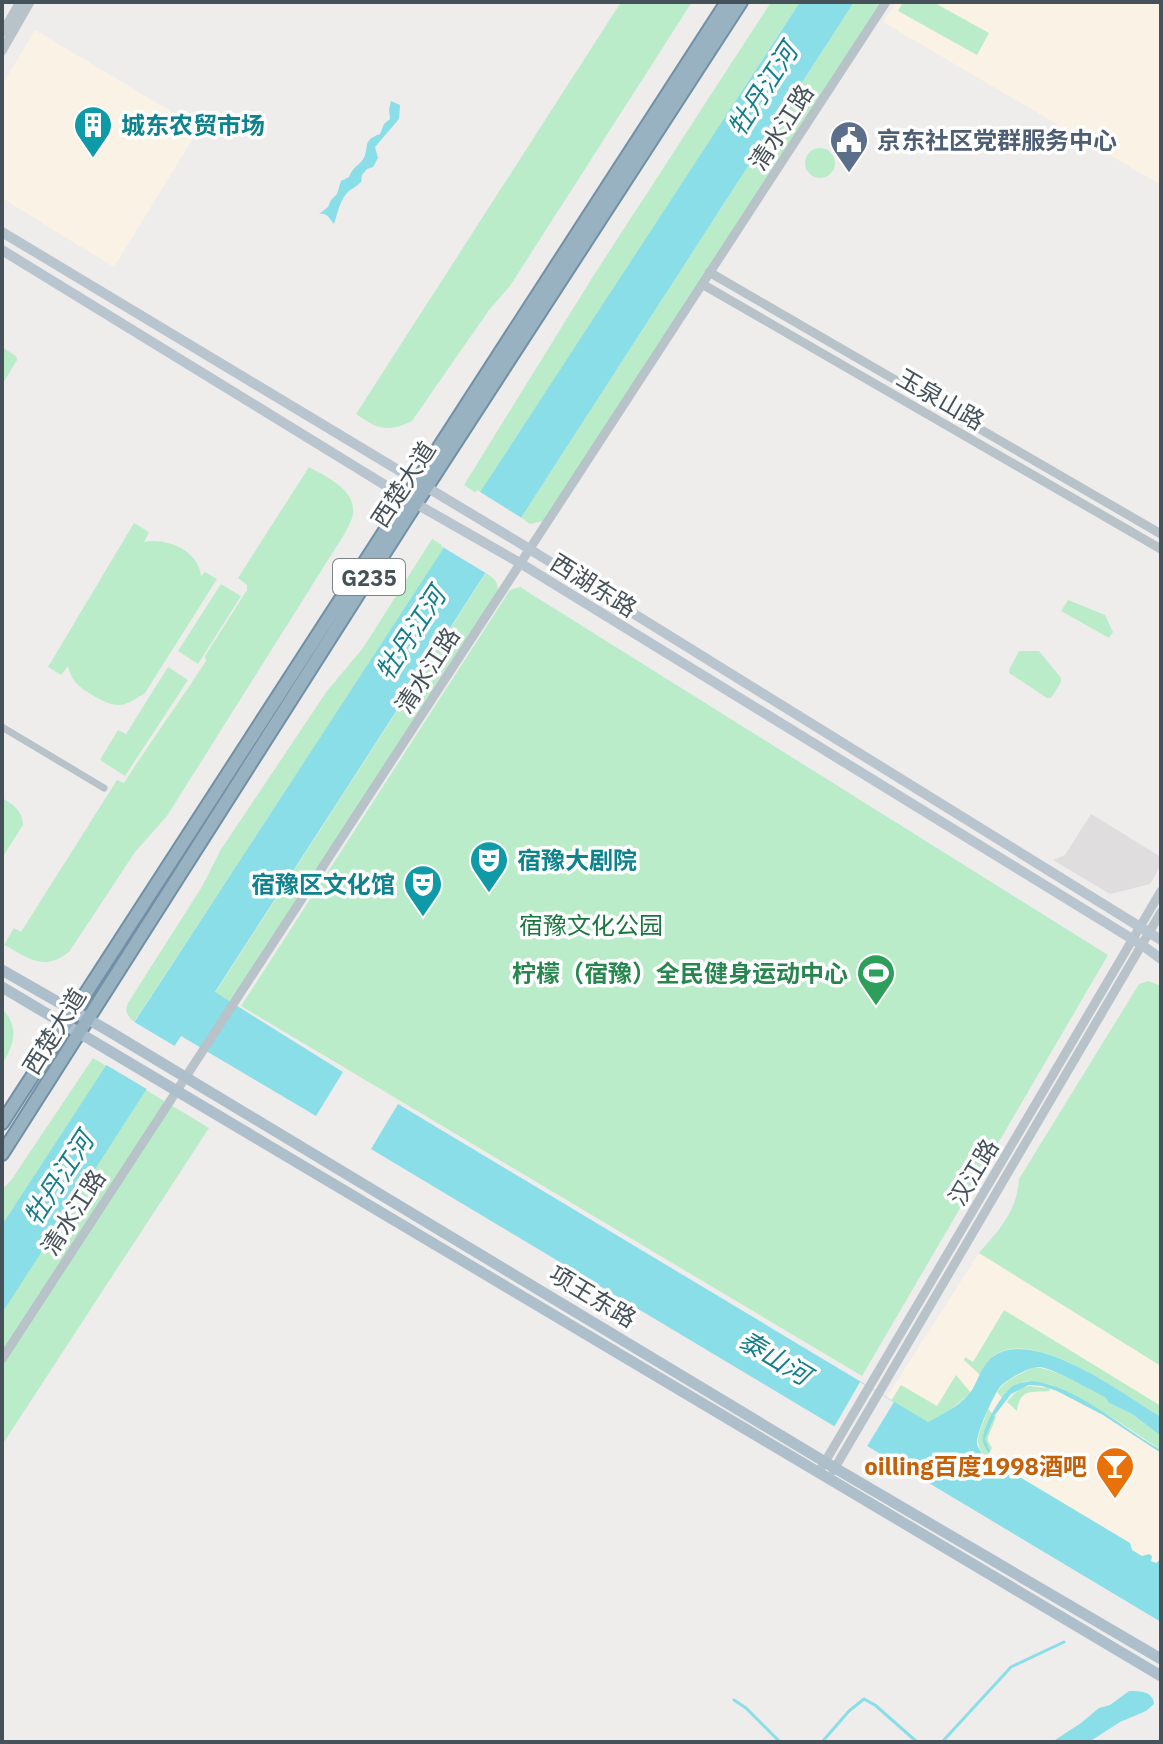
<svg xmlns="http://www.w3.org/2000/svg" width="1163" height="1744" font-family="'IBM Plex Sans','Noto Sans SC',sans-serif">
<rect width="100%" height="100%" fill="#efecec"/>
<path fill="#faf2e5" d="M896,2H1161V185L883,22Z
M35,30L192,124L195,128L194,137L114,267L2,198V85Z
M979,1253L1161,1366V1559L1156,1564L1132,1550L1130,1543L886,1398Z"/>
<path fill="#e0ddde" d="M1091,814L1161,857V865L1150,884L1110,894L1053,860L1065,855Z"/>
<path fill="#bbecc9" d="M621,2H692L510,286L489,310L412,421C387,433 378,429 356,414Z
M771,2H800L479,495L464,485L592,278Z
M854,2H883L543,521L530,524L521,518Z
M903,2H933L989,33L977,55L898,11Z
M805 163a15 15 0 1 1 30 0a15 15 0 1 1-30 0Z
M2,347L16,356L17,360L2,385Z
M309,467C326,477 356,489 353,514C352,520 348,527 345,533L167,816L135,852L69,952C43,972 29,958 4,945L14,928L21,932L117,780L124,783C150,742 179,703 206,661L205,656L247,590V585L238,578Z
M134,523L149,532L144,542C167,537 199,551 201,576L205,572L217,579L145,693C122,709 115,708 92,695C79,687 71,681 68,666L61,675L48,667Z
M432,539L445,547L134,1022C128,1016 124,1012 128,1003L203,885L220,851L327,691L363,648Z
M486,573C495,579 498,582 498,592L231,1003L215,993Z
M221,584L241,596L198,664L178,651Z
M520,587L1108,955L862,1376L241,1006L510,590Z
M1068,600L1105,615L1113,632L1109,638L1061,611Z
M1019,651H1039L1061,678V682L1051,698H1047L1009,673V670Z
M168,667L188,680L125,776L100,760L118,730L126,734Z
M2,798C13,804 23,811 23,825L2,858Z
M1148,981L1161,986V1366L979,1253C1000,1229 1017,1211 1019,1179L1139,984Z
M2,1009C20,1026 14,1046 2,1064Z
M93,1058L209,1128L2,1445V1190L12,1179Z
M1004,1310L1161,1406V1417C1126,1396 1027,1321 990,1359C986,1363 983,1370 980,1375L964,1360L965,1357L973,1362Z
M1035,1367C1059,1370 1083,1387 1105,1397L1109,1403L1132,1414L1161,1436V1450L1113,1418L1052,1385L1032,1381L1024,1382L1010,1389L1002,1398L997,1392C1005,1380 1022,1373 1035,1367Z
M956,1375L971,1393L947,1412L929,1423L891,1401L901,1385L937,1406Z
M1029,1386L1049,1388L1050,1391C1033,1393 1020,1387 1017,1411L1007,1402C1013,1394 1018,1389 1029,1386Z
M988,1409L996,1417L988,1437V1441L992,1448L987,1457C969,1443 983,1427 988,1409Z"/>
<path fill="#8adee7" d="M800,2H854L215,992L343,1072L316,1116L181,1036L2,1313V1225Z
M391,101L400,105L399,119L375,147L378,158L373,167L367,169L362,175L361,182C357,186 353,188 349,191C340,199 338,212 334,224C330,219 327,212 319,214L328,207L331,200L337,194L341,181L349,177C352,169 356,167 362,161C371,148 360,141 380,134L384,124L390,119L389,109Z
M398,1104L928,1422C943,1414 963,1404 972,1390C978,1380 982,1366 991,1358C1031,1324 1125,1395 1161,1417V1436L1132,1414L1109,1403L1105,1397C1091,1391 1050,1366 1038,1367C1029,1367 1006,1380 1000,1387C994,1394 975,1436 977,1444C978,1448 981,1451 983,1455L1130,1543L1132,1550L1142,1556L1149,1554L1152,1556L1151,1561L1156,1563L1161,1559V1622L371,1149Z
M1032,1381C1077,1386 1122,1428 1161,1450V1453L1103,1415L1057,1391L1042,1386L1029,1385L1011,1394L995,1415L985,1439L990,1451L989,1453C987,1450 984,1446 983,1442C981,1428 1002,1393 1013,1386C1019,1383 1025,1382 1032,1381Z
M1129,1691C1140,1691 1153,1691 1154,1704L1146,1711L1120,1722L1089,1742H1052L1081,1723L1099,1708L1110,1705Z"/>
<path fill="#efecec" d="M477,490L525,520L489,575L441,546Z
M131,1020L178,1048L150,1091L103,1063Z
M860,1382L894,1402L866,1448L833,1429Z"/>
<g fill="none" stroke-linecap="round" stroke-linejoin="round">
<path stroke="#8adee7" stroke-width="3" d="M734,1700L746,1708L780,1742
M822,1742L849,1711L864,1699L875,1705L917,1742
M942,1742L1011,1667L1064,1642"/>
<defs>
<path id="trunk" d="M2,1123L727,2
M2,1154L406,519L741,2"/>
</defs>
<use href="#trunk" stroke="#7190a5" stroke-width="16"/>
<path stroke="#b8c2c9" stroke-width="7" d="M2,727L104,788"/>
<path stroke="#b8c2c9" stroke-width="9" d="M2,33L20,2
M2,51L30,2
M709,272L1161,534
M702,284L1161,549
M2,1359L886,2
M833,1471L1161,912
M819,1472L1161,891"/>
<path stroke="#b8c5ce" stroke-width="10" d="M2,232L518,542L1161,940
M2,250L406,498L520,563L1142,945L1161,959"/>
<path stroke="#adbfca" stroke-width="11" d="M2,970L107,1030L835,1468L1161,1659
M2,987L1161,1676"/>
<use href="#trunk" stroke="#99b2c2" stroke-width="12"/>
</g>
<defs>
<symbol id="building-pin" viewBox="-11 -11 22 30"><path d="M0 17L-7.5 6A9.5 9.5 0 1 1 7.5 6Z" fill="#0f9aa8" stroke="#fff"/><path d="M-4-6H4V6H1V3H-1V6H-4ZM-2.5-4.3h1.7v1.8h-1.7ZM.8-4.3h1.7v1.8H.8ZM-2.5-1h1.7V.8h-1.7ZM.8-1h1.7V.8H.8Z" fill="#fff"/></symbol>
<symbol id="civic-pin" viewBox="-11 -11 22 30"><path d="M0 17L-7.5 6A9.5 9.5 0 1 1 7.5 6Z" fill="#5c6f8a" stroke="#fff"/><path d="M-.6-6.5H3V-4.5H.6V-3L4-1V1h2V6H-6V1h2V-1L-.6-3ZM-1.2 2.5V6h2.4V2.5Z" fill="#fff"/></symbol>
<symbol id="theatre-pin" viewBox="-11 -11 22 30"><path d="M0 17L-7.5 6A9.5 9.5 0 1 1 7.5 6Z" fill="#0f9aa8" stroke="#fff"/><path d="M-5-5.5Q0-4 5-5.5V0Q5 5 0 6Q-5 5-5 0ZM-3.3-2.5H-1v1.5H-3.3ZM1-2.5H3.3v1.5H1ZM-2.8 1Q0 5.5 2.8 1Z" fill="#fff"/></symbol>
<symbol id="stadium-pin" viewBox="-11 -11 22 30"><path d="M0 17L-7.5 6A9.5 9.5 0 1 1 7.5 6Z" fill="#2e9e5b" stroke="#fff"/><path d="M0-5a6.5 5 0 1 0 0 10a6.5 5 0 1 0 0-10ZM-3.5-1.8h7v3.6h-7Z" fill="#fff"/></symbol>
<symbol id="bar-pin" viewBox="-11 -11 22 30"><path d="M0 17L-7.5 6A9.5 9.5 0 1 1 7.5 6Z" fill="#e8710a" stroke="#fff"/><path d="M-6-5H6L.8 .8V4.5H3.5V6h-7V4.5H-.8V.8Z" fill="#fff"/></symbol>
</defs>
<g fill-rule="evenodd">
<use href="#building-pin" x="71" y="103" width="44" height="60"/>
<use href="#civic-pin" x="827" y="118" width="44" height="60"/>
<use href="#theatre-pin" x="467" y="838" width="44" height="60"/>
<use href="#theatre-pin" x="401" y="862" width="44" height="60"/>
<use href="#stadium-pin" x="854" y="951" width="44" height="60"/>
<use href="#bar-pin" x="1093" y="1444" width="44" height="60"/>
</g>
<g text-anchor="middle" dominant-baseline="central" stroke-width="7" stroke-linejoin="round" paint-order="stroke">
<rect fill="#fff" stroke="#7d868b" stroke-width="2" x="333" y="559" width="72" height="36" rx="6"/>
<g font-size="22" font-weight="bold" fill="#455259">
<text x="369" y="577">G235</text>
</g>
<g font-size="24" font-weight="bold" fill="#0d838f" stroke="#fff" text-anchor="start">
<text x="121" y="125">城东农贸市场</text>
<text x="517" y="860">宿豫大剧院</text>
<text x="395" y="884" text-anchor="end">宿豫区文化馆</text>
</g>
<g font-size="24" fill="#455259" stroke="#fff">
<text transform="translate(781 127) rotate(-57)">清水江路</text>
<text transform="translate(941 399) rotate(30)">玉泉山路</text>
<text transform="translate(403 484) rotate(-57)">西楚大道</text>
<text transform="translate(594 585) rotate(32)">西湖东路</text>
<text transform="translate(427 670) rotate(-57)">清水江路</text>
<text transform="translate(54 1031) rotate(-58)">西楚大道</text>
<text transform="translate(973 1172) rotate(-59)">汉江路</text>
<text transform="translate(73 1212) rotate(-57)">清水江路</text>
<text transform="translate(593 1296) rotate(31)">项王东路</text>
</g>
<g font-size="24" font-weight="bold" fill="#4e5e75" stroke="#fff" text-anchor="start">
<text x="877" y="140">京东社区党群服务中心</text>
</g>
<g font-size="24" fill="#1a763e" stroke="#fff">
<text x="591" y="925">宿豫文化公园</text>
</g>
<g font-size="24" font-weight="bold" fill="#27864d" stroke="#fff" text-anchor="end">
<text x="848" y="973">柠檬（宿豫）全民健身运动中心</text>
</g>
<g font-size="24" font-weight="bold" fill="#c56008" stroke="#fff" text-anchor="end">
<text x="1087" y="1466">oilling百度1998酒吧</text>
</g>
<g font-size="26" font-style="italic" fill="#127e8a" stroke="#fff">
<text transform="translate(762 89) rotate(-57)">牡丹江河</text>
<text transform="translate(410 633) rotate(-57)">牡丹江河</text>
<text transform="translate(58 1178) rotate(-57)">牡丹江河</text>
<text transform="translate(775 1357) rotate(31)">泰山河</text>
</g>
</g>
<rect width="1163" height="1744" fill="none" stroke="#455259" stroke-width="8"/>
</svg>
